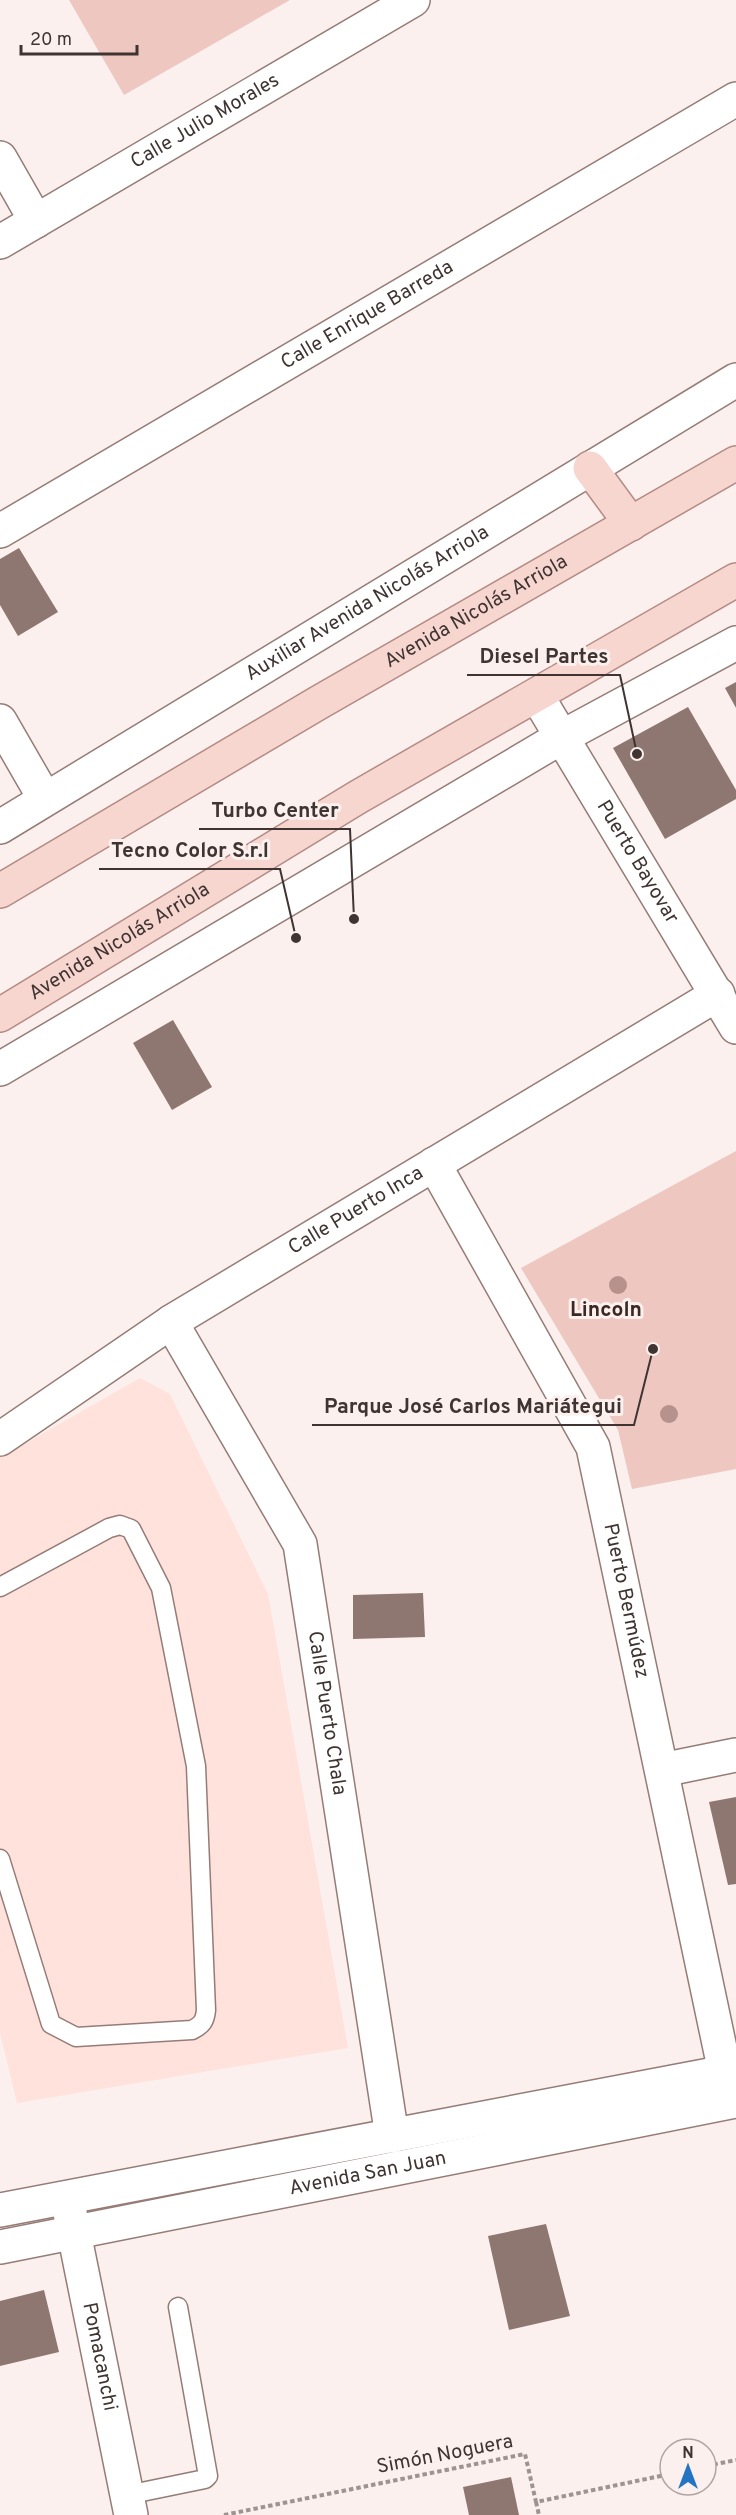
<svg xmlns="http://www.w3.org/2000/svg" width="736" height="2515" font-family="Overpass,sans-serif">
<rect width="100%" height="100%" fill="#fbf0ee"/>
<path fill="#ffe2dc" d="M140,1378L170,1394L268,1594L348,2048L17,2103L0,2033V1458Z"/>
<path fill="#eec7c0" d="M69,0H290L124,95Z
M736,1151V1469L632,1489L618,1430L521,1268Z"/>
<path fill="#8e7671" d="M19,548L58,612L18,636L0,605V559Z
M736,682V708L725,688Z
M688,707L736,790V799L665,839L613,748Z
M173,1020L212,1087L172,1110L133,1043Z
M423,1593L425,1637L353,1639V1595Z
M736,1797V1884L728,1885L709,1802Z
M546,2224L570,2316L509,2330L488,2236Z
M44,2290L59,2352L0,2366V2301Z
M511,2477L519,2515H469L463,2487Z"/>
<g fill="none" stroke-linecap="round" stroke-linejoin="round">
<defs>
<path id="service" d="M0,1587L109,1528L120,1525L131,1529L161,1588L196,1766L206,2010C205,2021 202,2025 192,2030L76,2037L51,2024L0,1859
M127,2495L205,2479L208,2476L178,2307"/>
<g id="minor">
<path d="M0,158L36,221"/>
<path id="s1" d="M0,242L413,0"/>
<path id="s2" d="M0,531L736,99"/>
<path id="s3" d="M537,696L736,1027"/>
<path id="s4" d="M0,827L736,380"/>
<path d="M0,1069L560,738L736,643"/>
<path id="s5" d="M434,1164L593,1447L725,2072"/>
<path id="s6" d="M171,1322L300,1544L392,2136"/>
<path id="s7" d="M0,1439L171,1322L718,994"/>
<path d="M662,1770L736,1755"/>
<path id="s8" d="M67,2198L131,2515"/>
</g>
<g id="tertiary">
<path d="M0,721L45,799"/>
<path d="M0,2210L736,2070"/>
<path id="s9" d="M0,2247L736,2101"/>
</g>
<g id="primary">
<path d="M590,468L631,524"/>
<path id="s10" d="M0,891L318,703L736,463"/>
<path id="s11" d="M0,1015L358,797L736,580"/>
</g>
</defs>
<use href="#service" stroke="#957c77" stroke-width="21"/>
<use href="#minor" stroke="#957c77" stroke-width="36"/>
<use href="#tertiary" stroke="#957c77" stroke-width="36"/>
<use href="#primary" stroke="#b38b84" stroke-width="36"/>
<path stroke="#9e9391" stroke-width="4" stroke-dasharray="4.5 3" stroke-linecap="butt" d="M706,2466L736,2460
M536,2502L539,2515
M224,2515L525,2454L536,2502L670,2474"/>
<use href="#service" stroke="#fff" stroke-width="18"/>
<use href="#minor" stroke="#fff" stroke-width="33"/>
<use href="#tertiary" stroke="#fff" stroke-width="33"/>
<use href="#primary" stroke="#f7d6d0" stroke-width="33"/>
</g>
<g fill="#b7918c">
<circle cx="618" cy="1285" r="9"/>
<circle cx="669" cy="1414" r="9"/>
</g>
<g text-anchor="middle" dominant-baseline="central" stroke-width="6" stroke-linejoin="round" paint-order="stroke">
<g font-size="20" fill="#3f3432" stroke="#fbf0ee">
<text stroke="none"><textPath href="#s1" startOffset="238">Calle Julio Morales</textPath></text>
<text stroke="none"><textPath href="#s2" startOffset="426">Calle Enrique Barreda</textPath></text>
<text stroke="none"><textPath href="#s4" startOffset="430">Auxiliar Avenida Nicolás Arriola</textPath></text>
<text stroke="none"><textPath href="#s10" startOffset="552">Avenida Nicolás Arriola</textPath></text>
<text stroke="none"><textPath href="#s3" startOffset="194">Puerto Bayovar</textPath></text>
<text stroke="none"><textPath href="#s11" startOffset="140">Avenida Nicolás Arriola</textPath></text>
<text stroke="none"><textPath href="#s7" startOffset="423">Calle Puerto Inca</textPath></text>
<text stroke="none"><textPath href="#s5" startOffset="482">Puerto Bermúdez</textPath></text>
<text stroke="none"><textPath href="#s6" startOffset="428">Calle Puerto Chala</textPath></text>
<text stroke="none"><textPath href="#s9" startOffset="375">Avenida San Juan</textPath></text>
<text stroke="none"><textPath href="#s8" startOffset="162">Pomacanchi</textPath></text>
<text transform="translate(445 2455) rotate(-11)">Simón Noguera</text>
</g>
<g font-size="21" font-weight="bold" fill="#3b2723" stroke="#fbf0ee">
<text x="606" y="1310">Lincoln</text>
</g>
</g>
<path fill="none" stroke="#3f3432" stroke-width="2" d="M637 754L620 675H467M354 919L350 829H199M296 938L280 869H99M653 1349L634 1425H312"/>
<g fill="#3f3432" stroke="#fbf0ee" stroke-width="2">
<circle cx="637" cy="754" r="6"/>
<circle cx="354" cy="919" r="6"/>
<circle cx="296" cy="938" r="6"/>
<circle cx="653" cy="1349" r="6"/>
</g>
<g font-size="21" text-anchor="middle" font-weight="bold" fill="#3f3432" stroke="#fbf0ee" stroke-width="6" stroke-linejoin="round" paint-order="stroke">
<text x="544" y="663">Diesel Partes</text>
<text x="275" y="817">Turbo Center</text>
<text x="190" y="857">Tecno Color S.r.l</text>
<text x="473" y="1413">Parque José Carlos Mariátegui</text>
</g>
<g transform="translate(688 2467)"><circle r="28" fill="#fbf0ee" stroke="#b0a5a3" stroke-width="1.5"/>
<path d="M0-4.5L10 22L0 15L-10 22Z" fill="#2573c3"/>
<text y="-9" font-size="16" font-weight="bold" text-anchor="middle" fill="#3f3432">N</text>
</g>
<path d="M21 45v9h116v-9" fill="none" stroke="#3f3432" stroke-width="3"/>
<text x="30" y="45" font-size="18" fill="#3f3432" stroke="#fbf0ee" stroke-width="4.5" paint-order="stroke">20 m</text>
</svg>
